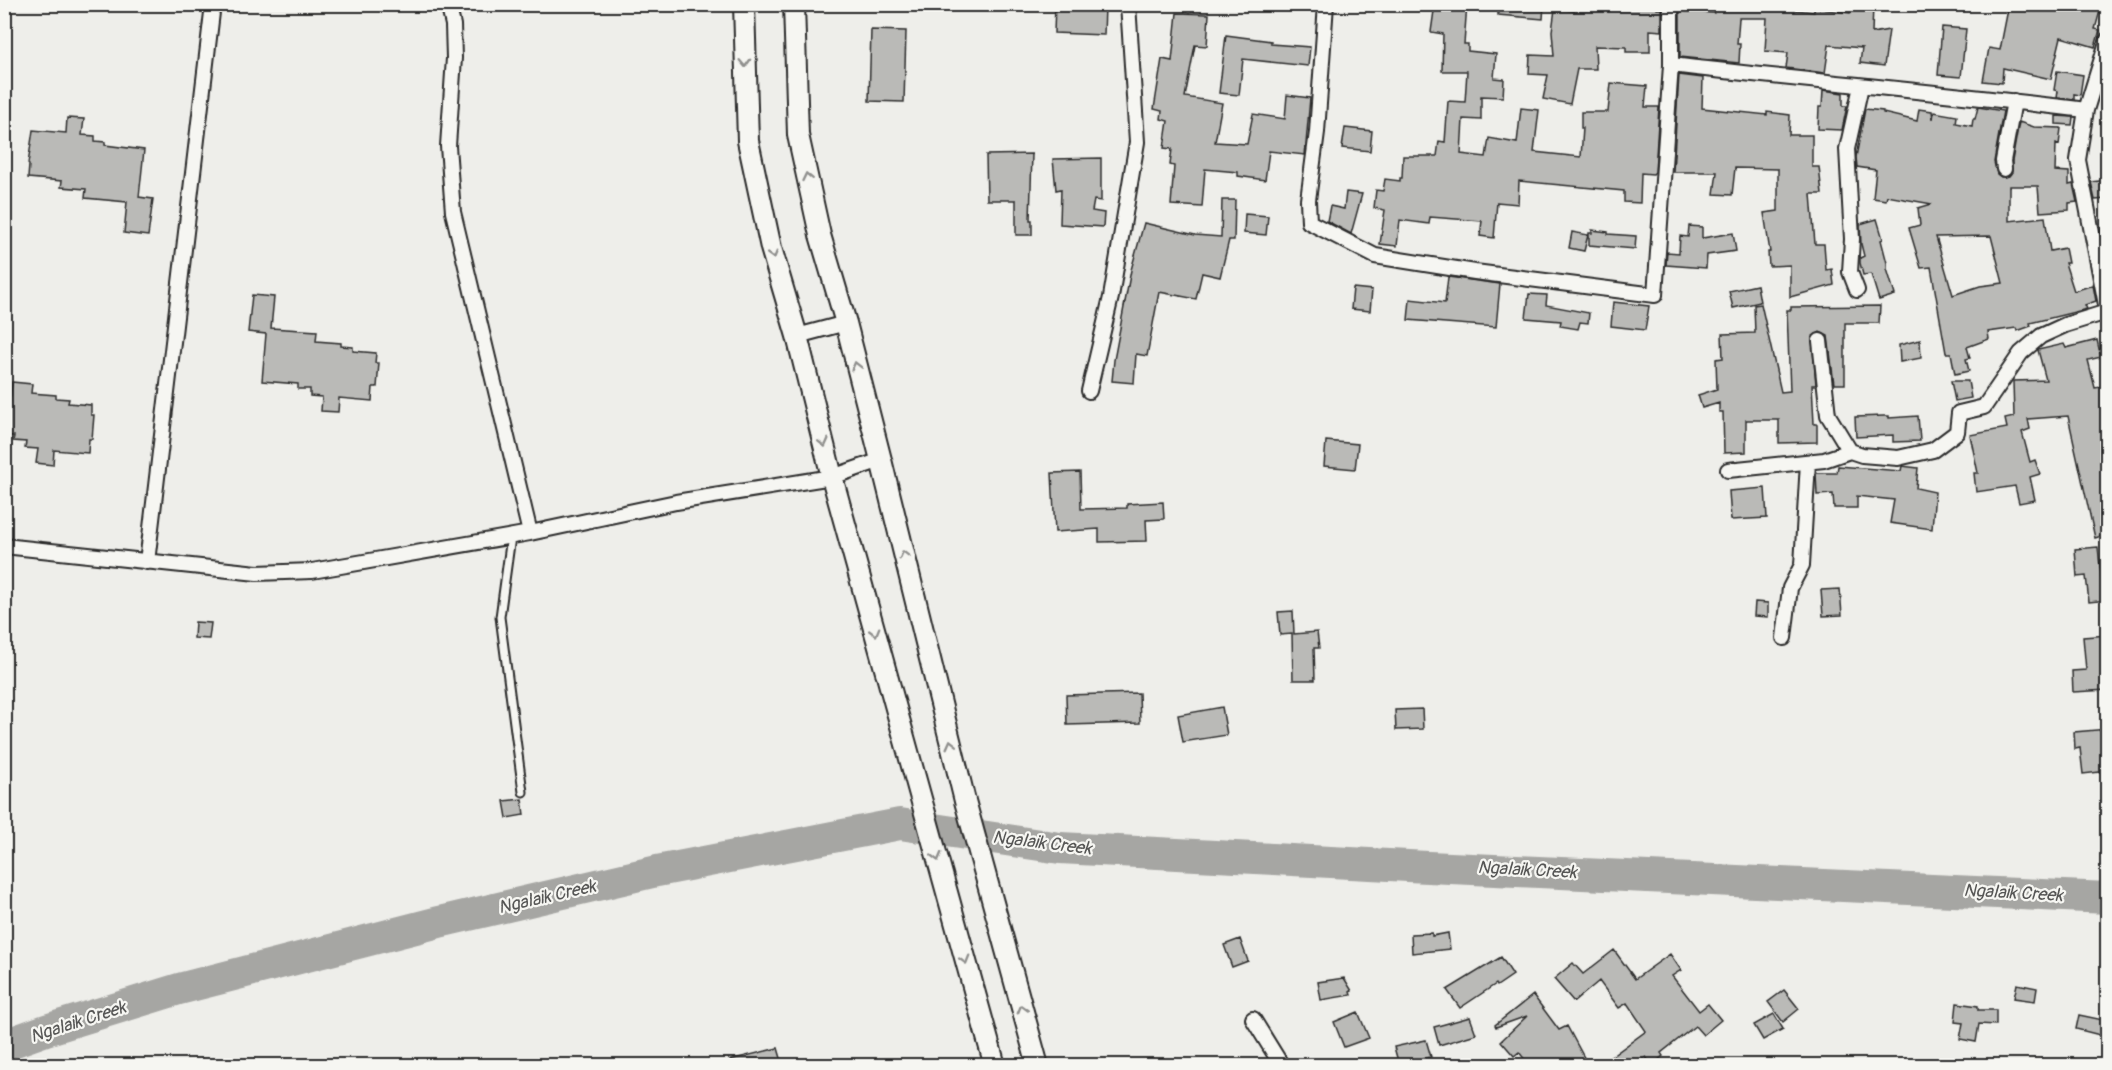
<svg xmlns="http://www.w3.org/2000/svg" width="2112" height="1070" font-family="Pangolin,sans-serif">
<rect width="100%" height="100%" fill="#eeeeea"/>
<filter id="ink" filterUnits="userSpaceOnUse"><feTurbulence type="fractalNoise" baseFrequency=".0167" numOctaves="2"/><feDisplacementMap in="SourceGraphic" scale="12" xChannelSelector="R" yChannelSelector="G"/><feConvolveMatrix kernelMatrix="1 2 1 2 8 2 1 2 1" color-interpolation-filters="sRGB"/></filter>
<g filter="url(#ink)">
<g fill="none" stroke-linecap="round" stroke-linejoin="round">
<path stroke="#a6a6a3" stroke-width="32" d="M4,1045L46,1030L179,989L439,922L657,871L900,824L1060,848L1428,867L2108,898"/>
</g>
<path fill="#babab7" stroke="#2b2b2b" stroke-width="1.5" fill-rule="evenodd" d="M1055,4L1105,6L1104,35L1054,33Z
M1435,4H1467L1464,44H1468V51L1496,54L1494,78L1504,79L1503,97L1481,96V120L1463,119L1461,154L1486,157L1489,138L1517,143L1521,108L1539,110L1534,152L1581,157L1583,128H1581V112H1608L1611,83L1647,86L1645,107H1659L1655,172L1653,174L1641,173L1640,203L1624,202V191L1519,181L1518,204L1497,202L1494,238L1480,236L1482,221L1430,217L1429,224L1400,220L1397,246L1380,244L1385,210L1374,208L1376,190L1383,191L1385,179L1400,181V178H1402L1403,156H1437L1439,141L1445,142L1448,101L1465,102L1467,71H1442L1443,34L1431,32Z
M1498,4H1544L1543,19L1498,15Z
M1574,4H1657V9H1662V31L1650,30V52H1626V47L1595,46L1596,69H1577L1570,104L1543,99L1548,75L1529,74L1530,55L1554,56L1552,31L1555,9L1574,11Z
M1714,4H1795V10L1814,12V8L1850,13V4H1873L1872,33L1889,30L1884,66L1860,63L1862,48L1829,45L1825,73L1786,68L1788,53L1765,51L1767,18H1739L1737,44H1740L1739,63L1680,57V11L1714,13Z
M2009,4H2102L2095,29L2100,30L2095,47L2061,37L2051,79L2003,68L2002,83L1983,81L1989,48L2000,50Z
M1177,13L1209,14L1207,46L1195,45L1185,97L1222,103L1215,142L1247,144L1253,114L1285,119L1287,95L1310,98L1305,155L1269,151L1265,180L1238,176V172L1205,169L1202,207L1171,205L1174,166L1170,165L1172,149L1164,148L1168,121L1161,119L1162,111L1154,109L1162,59L1172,61Z
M1942,27L1966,29L1961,77L1938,75Z
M871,30L906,31L904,102L869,101Z
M1226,35L1271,41V44L1310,47L1308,66L1243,59L1239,95L1219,93Z
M2057,71L2083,75L2080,95L2074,94V100L2057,98L2058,91L2054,90Z
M1679,75L1703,78L1702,108L1767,115V112L1790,115L1789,135H1812V167H1819L1822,194H1811L1815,244H1824L1826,270L1832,269L1834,285L1790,297V265L1769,266L1768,252H1770L1764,213L1778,211V169L1735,168L1732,195L1714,194L1717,172H1673Z
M1823,90L1843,93V106H1847L1842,130L1818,129L1819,107H1822Z
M1978,107L2003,111L1994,162L1997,174L2001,177L2009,176L2012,172V161L2019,122L2034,127L2061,128L2059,145L2056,144L2055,171L2069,172V185L2073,184L2077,202L2069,203V210L2040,212L2038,186H2009V221L2045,217L2050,251L2065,248L2068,263H2065L2074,291L2093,285L2096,301L2085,305L2087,309L2030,323L2031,326L2017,331L2016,328L1988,332L1989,339L1967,347L1970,358L1966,359L1969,371L1955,374L1951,353H1946L1931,267L1921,268L1909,228L1920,225L1918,208L1932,204L1887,196L1886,200L1873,198L1876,170L1857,167L1856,157L1865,109L1883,111V113L1917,121L1919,109L1932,111L1933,119L1934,112L1957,116L1956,123L1972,126L1973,119H1975ZM1991,236L2003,283L1980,286L1953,295L1936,237Z
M2056,116L2073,117L2072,125L2056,124Z
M67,118L84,119L82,135L95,136V141L105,142V145L144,150L139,197L153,199L148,236L124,233L127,202L85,198L86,189L61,187L62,181L28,178L29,165L28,164L33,130L66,133Z
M1345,128L1372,131L1370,151L1342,148Z
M1032,154L1030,220H1032V235H1016V200H987L986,155Z
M1101,158V201L1094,200L1092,211L1104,213L1103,227L1060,224L1061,189L1056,190L1053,159Z
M2108,180V199L2095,200L2091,182Z
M1346,192L1362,194L1351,234L1327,221L1330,206L1344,209Z
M1222,200H1235L1234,240H1229L1220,277L1202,273L1196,299L1159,292L1147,356L1136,354L1134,383L1112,381L1114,360L1131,270L1144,223L1195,235L1221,237Z
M1245,214L1268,216L1266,235L1244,233Z
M1877,219L1883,239L1881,240L1887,263V269L1895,295L1879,300L1871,274L1863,275L1860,263V258L1864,256L1861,244L1860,224Z
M1689,226L1702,227V238L1733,233L1736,251L1707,255L1706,268L1666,265L1667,252L1679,253L1680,236L1688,237Z
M1592,230L1608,232V234L1636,236L1635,249L1589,245V233H1592Z
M1572,232L1588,235L1584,251L1569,248Z
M1448,277L1500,284L1496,327L1408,320L1410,299L1445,303Z
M1757,285L1760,302L1733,308L1729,291Z
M1353,288L1372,290L1370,311L1351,309Z
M1529,294L1547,295L1546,305L1589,313L1588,323L1580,322L1578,329L1560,326L1561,321L1526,318Z
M252,295L274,297L271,328L317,331L316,341L341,343V346L353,347V351L376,353L375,363H379L377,387H373L372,401L339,398L338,412L321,411L322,397L310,396V389H298V384L262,381L266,334L248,332Z
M1613,302L1649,306L1645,330L1611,326Z
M1761,304L1781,392L1790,391L1787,310H1791V307L1880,306L1879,323H1845V384H1834L1828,336L1820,332L1812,337L1816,385H1812L1814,424H1817V442L1779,443V420H1746V452L1724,453L1723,412H1719V403L1702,408L1698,395L1717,389L1716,359L1723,358L1722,334L1755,333L1754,305Z
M1920,340L1921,358L1900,362L1899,345Z
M2097,340L2101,357L2088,360L2095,388L2108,386V534L2095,538L2068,416L2028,419L2030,429L2022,432L2030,462L2035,460L2040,474L2030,477L2035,500L2019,503L2015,486L1976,492L1974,473H1978L1970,435L2007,428L2005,419L2014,417L2013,381L2046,380L2038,350L2064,344L2066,348Z
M1951,381H1968L1971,398L1955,401Z
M12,382L32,384L31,393L56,395V398L69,399L68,403L91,405V415H94L92,439H89L88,453L54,450L53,465L36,463L38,449L25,448L26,442L13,441L14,436H4V402H10Z
M1884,416H1889V418L1918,416L1920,441L1893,442V435L1856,437L1855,417Z
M1326,441L1358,444L1355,469L1324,466Z
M1838,466L1901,471L1902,466L1918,468L1916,488L1935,492L1932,529L1890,523L1894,500L1857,496V508H1834L1833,494L1817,495L1816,473H1837Z
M1080,472L1081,509L1127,508V504L1163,502L1164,519L1146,520L1147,541L1099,542V529L1055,532L1052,473Z
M1765,488L1767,518L1731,520L1729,491Z
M2098,547L2102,584H2108V600L2089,602L2086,576L2077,577L2075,549Z
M1840,589L1842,615L1823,616L1821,590Z
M1755,602L1768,603V617L1754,616Z
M1293,611L1294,634L1317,632L1319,648H1314L1315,680H1293L1292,634L1280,635L1278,612Z
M195,622L211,623L209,639L194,638Z
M2108,635V690L2073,692L2072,671L2086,670L2083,637Z
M1139,693L1140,723L1067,725L1066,695Z
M1222,707L1227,735L1183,742L1178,715Z
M1422,709L1423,729L1396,730L1395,710Z
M2108,729V771L2083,774L2080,748L2075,749L2074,732Z
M522,799L524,815L507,818L504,801Z
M1432,933V936L1448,933L1450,949L1412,953L1411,934Z
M1240,939L1248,961L1232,967L1224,945Z
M1614,950L1635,979L1670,954L1681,970L1672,976L1699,1011L1708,1004L1721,1020L1703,1035L1695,1026L1661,1053L1663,1056L1652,1065L1646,1057L1634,1065H1600L1646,1031L1627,1003L1619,1008L1599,981L1574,1002L1554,979L1573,963L1583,974Z
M1501,957L1513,975L1497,986L1496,984L1460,1008L1447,990Z
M1344,978L1352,991L1350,992L1351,995L1321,1000L1318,982Z
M2017,984L2037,988L2035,1001L2014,998Z
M1784,990L1799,1009L1783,1022L1768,1002Z
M1533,995L1559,1030L1567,1026L1588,1065H1529L1519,1052L1514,1056L1501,1041L1527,1016L1496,1027L1495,1025Z
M1957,1003L1978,1006V1010H1996V1025L1979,1024L1976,1042L1960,1039L1963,1023L1955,1022Z
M1358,1012L1369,1038L1344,1047L1334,1022Z
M1774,1014L1783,1029L1763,1040L1754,1025Z
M2079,1015L2108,1021V1037L2076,1029Z
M1470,1017L1476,1034L1439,1045L1434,1027Z
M1426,1040L1431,1057L1399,1065L1394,1047Z
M778,1048L783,1065H731L730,1060Z"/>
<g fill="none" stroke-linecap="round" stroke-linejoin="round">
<defs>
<path id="lane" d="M511,537L500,617L523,792"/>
<path id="street" d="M448,4L453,25L454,58L448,146L453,212L530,533
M1326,4L1317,132L1308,200L1309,222L1375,256L1475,272L1655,295L1671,65V4
M2108,39L2086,110L2078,160L2108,315
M1671,65C1809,81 1948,93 2086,110
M2004,169L2003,161L2014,101
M1857,290L1850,272L1852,239L1847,149L1861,86
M797,336L846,323
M1820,341L1828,415L1850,451
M1089,391L1111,297L1137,142L1128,4
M1728,470L1824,460L1850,451L1862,455L1898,458L1933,450L1957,432L1959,413L1984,407L2021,353L2041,336L2065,325L2107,312
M4,546L257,573L312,571L530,533L676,502L832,477L881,460
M147,562L213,4
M1784,638L1790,588L1802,565L1808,462
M1253,1019L1282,1066"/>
<path id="secondary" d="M744,4L748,141L771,248L797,336L832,477L995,1066
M794,4L798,135L820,235L846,323L881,460L965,801L1038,1066"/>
</defs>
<use href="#lane" stroke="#2b2b2b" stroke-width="11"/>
<use href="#street" stroke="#2b2b2b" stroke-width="18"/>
<use href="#secondary" stroke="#2b2b2b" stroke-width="24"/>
<use href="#lane" stroke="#f6f6f2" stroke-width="7"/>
<use href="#street" stroke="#f6f6f2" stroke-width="14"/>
<use href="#secondary" stroke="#f6f6f2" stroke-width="20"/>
</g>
<defs><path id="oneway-chevron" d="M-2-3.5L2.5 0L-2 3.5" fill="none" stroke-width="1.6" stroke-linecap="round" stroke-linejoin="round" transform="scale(1.5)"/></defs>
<g stroke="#90908e">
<use href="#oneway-chevron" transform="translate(745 63) rotate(88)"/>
<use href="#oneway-chevron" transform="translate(807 177) rotate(-102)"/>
<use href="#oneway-chevron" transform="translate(773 255) rotate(74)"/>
<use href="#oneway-chevron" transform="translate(856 366) rotate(-104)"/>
<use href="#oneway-chevron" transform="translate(824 443) rotate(76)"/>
<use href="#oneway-chevron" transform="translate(904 555) rotate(-104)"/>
<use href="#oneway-chevron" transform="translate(875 632) rotate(74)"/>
<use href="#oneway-chevron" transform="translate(951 744) rotate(-104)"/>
<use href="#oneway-chevron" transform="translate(937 857) rotate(75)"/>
<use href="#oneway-chevron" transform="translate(965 960) rotate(74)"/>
<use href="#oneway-chevron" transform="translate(1022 1009) rotate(-106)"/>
</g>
</g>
<g text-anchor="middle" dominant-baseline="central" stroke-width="4.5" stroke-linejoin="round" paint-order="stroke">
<g font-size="18" font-style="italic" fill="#565655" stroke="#f6f6f2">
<text transform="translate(1042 843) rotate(7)">Ngalaik Creek</text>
<text transform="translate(1527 870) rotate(3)">Ngalaik Creek</text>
<text transform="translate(2013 893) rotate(3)">Ngalaik Creek</text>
<text transform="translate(547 897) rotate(-13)">Ngalaik Creek</text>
<text transform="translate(78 1022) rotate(-18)">Ngalaik Creek</text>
</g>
</g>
<rect width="2112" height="1070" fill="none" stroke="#f6f6f2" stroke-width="24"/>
<rect x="12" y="12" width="2088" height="1046" fill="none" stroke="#2b2b2b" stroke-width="2" filter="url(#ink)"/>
</svg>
